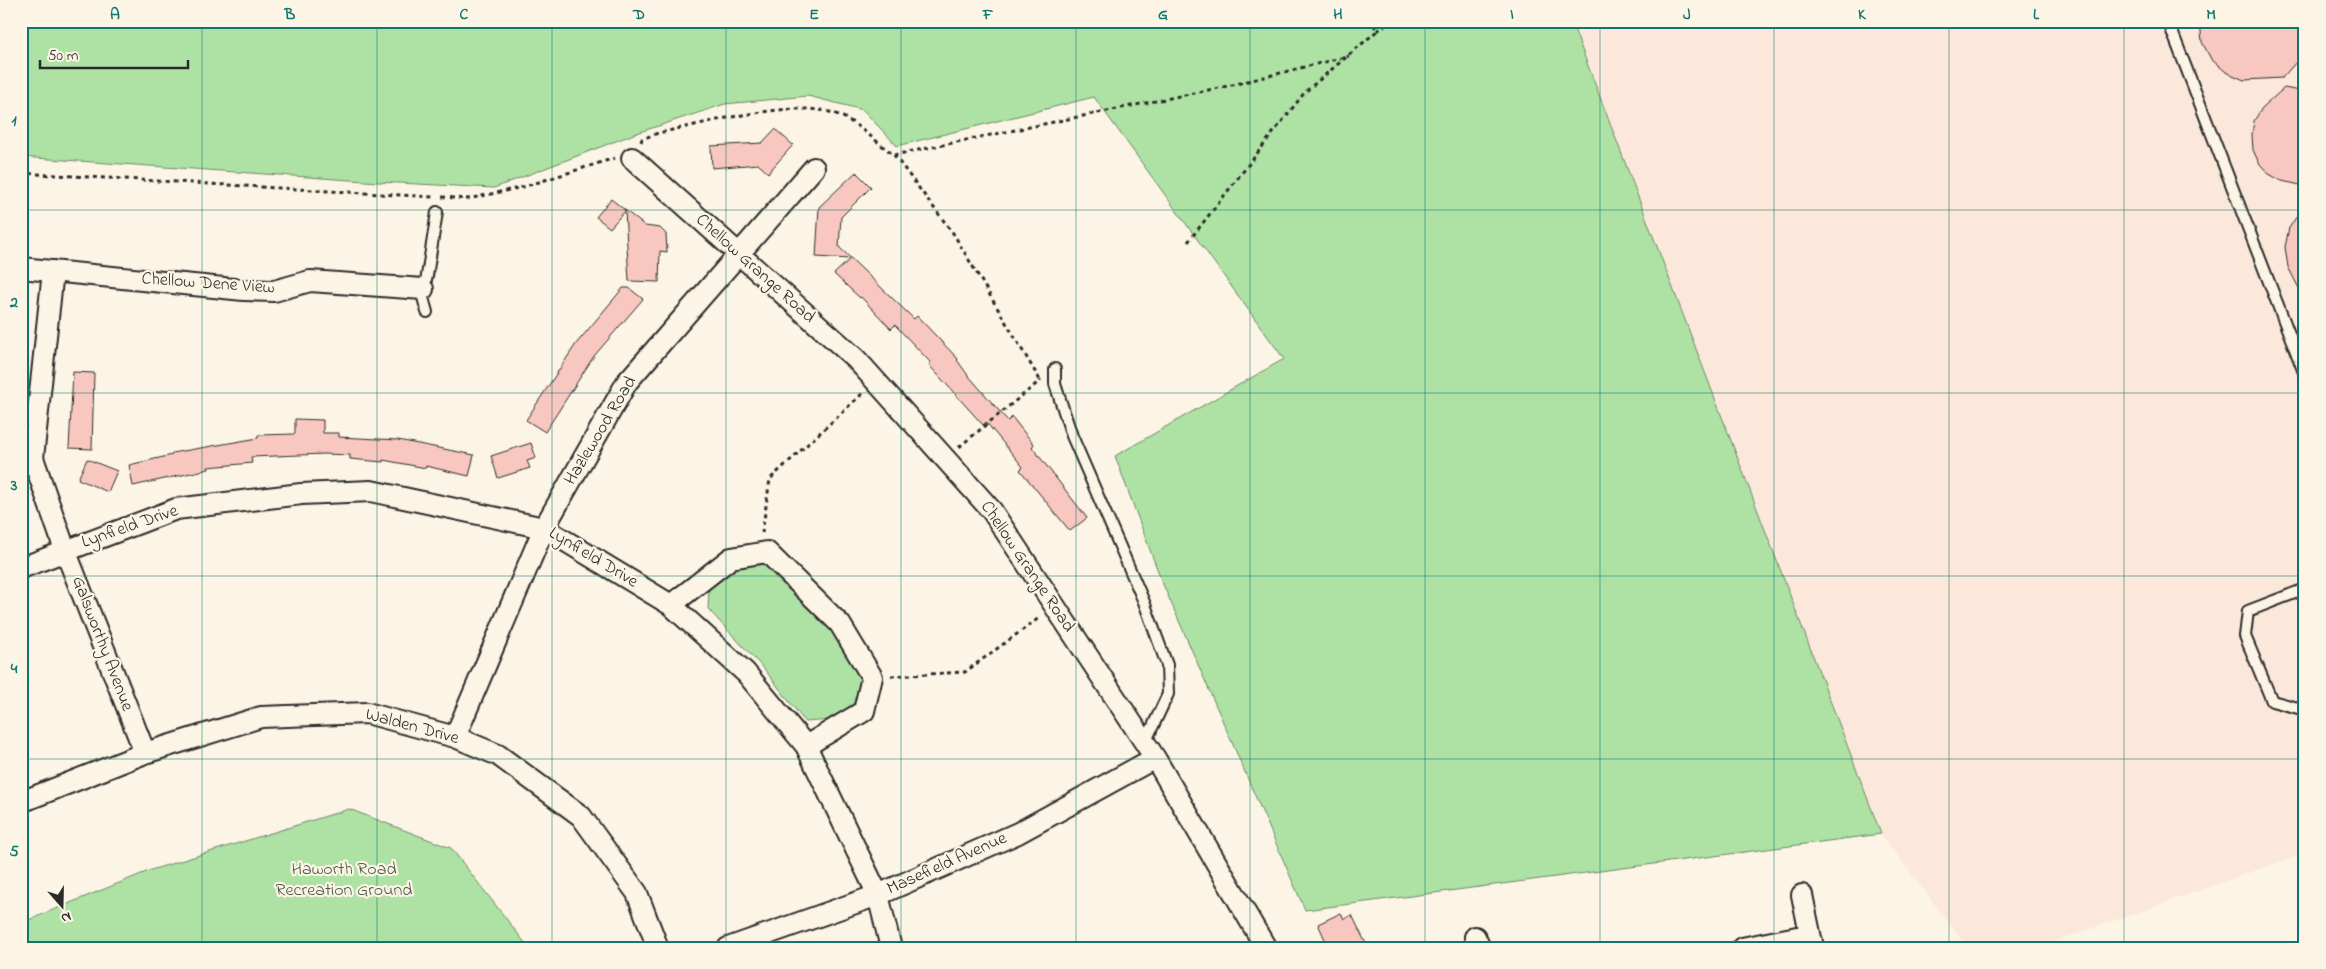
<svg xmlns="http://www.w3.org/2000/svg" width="2326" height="969" font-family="'Indie Flower',sans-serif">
<rect width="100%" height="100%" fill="#fcf5e5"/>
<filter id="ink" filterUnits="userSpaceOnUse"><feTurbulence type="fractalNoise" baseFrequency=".02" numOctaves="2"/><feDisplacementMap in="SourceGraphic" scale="10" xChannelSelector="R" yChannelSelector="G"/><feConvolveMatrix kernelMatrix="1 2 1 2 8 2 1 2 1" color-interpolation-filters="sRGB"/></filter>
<g filter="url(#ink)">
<path fill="#fbe8da" d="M1571,21H2305V853L2037,948H1968L1881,834Z"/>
<path fill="#ade2a4" stroke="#6c8668" d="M21,21H1571L1881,834L1305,910L1162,582L1115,456L1284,359L1094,97L897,146L863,110L808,96L725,104L634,134L494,188L379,182L21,157Z
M764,561L831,630L862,678L853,706L831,720L805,722L765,670L708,609L709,587L736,565Z
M349,809L451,848L529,948H21V923L151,870Z"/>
<path fill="#f8c8c0" stroke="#2b2b2b" d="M2200,21H2305V52L2282,78L2244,80L2226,72L2211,59L2202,42Z
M2284,88L2305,92V186L2282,181L2269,174L2259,163L2253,150L2252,135L2254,121L2262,108Z
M775,129L793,145L768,173L758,164L712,168L711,146L762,143Z
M856,172L871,187L841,217L839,247L914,319L917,316L958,359L957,360L967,374L1008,421L1012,417L1023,431L1034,444L1032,447L1087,518L1070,531L1020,470L1023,467L986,422L983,425L929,365L931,363L895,325L891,329L861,297L860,298L834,274L850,259L816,257L819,207Z
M611,199L645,226L660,228L666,234L667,252L660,251L659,282L629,281L625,211L610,228L596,217Z
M2305,204V300L2288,267L2285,247L2289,228Z
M623,288H629L643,299L594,356L545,432L526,420L576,344Z
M73,372L94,373L92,449L69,448Z
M295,419L323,420V433H339V437L398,440L474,455L469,476L426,466V468L383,460V462L350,459V455L324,454L251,457L252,463L208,467L209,469L133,486L129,465L172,455V453L258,438V435L295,434Z
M531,443L536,458L527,461L530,468L498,478L491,456Z
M87,459L117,471L108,492L78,479Z
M1341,913L1344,919L1352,915L1368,948H1329L1318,924Z"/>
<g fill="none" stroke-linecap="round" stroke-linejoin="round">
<defs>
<path id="lane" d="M2168,21L2305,375
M427,312L422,294L427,276L437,212
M1055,369V384L1072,436L1144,602L1167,665L1168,694L1145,743
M2305,589L2248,611L2245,636L2272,701L2298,708L2305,706"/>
<path id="street" d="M632,158L856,359L992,511L1155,758L1266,948
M21,268L244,290L274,291L310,281L423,289
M53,271L33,458L65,550L145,753
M21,568L176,509L301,494L371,491L544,528L671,605L746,673L806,746L878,895L891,948
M671,605L731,558L767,552L840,624L872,677L864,711L806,746
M455,737L544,528L627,382L814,168
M21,802L145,753L261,717L367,713L455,737L498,755L581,816L637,893L658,948
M1802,895L1813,948
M1475,937L1480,948
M728,948L878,895L1018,833L1155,758
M1742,948L1797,937L1812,941"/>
</defs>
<use href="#lane" stroke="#2b2b2b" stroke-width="14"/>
<use href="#street" stroke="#2b2b2b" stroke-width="24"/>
<path stroke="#2b2b2b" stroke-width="3" stroke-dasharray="4 4" stroke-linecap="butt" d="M1377,31L1392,21
M641,142L642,139L658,133C704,124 799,96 841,116C859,125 878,143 894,155L1228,86L1349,56
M894,155L953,233L1040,380
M21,173L433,197
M442,197L468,199L523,187L615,158
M1188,242L1305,92L1377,31L1372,21
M959,447L1041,380
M762,533L770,479L863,393
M891,676L965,672L1039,618"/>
<use href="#lane" stroke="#fcf5e5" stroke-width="10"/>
<use href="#street" stroke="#fcf5e5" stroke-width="20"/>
</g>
</g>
<path fill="none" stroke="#0f766e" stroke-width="1" stroke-opacity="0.55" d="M202,21V948M377,21V948M552,21V948M726,21V948M901,21V948M1076,21V948M1250,21V948M1425,21V948M1600,21V948M1774,21V948M1949,21V948M2124,21V948M21,210H2305M21,393H2305M21,576H2305M21,759H2305"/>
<g text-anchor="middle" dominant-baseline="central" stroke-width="4.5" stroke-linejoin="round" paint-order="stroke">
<g font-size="18" fill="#2b2b2b" stroke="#fcf5e5">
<text transform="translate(755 269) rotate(42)">Chellow Grange Road</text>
<text transform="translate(208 284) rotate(4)">Chellow Dene View</text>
<text transform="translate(601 431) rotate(-59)">Hazlewood Road</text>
<text transform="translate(130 527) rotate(-19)">Lynfield Drive</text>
<text transform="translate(593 558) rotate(31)">Lynfield Drive</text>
<text transform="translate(1027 567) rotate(56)">Chellow Grange Road</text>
<text transform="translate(102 644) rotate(69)">Galsworthy Avenue</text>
<text transform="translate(412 727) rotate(15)">Walden Drive</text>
<text transform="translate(947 864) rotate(-24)">Masefield Avenue</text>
</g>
<g font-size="18" fill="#4c5949" stroke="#fcf5e5">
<text x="344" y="870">Haworth Road<tspan x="344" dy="21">Recreation Ground</tspan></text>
</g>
</g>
<rect width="2326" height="969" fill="none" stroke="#fcf5e5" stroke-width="55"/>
<g transform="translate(62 906) rotate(160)" stroke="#fcf5e5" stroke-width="4" paint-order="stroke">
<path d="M0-4L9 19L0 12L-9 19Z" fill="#2b2b2b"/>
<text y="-8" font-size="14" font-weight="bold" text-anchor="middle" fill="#2b2b2b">N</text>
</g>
<path d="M40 60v8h148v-8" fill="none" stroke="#2b2b2b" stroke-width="2.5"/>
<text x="48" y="60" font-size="15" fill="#2b2b2b" stroke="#fcf5e5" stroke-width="4" paint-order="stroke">50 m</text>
<rect x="28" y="28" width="2270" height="914" fill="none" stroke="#0f766e" stroke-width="2"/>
<g font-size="16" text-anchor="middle" font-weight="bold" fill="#0f766e">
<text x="115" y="19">A</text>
<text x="290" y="19">B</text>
<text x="464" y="19">C</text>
<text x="639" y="19">D</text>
<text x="814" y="19">E</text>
<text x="988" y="19">F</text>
<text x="1163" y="19">G</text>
<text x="1338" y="19">H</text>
<text x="1512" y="19">I</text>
<text x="1687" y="19">J</text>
<text x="1862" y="19">K</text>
<text x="2036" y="19">L</text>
<text x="2211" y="19">M</text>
<text x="14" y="125">1</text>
<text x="14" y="307">2</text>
<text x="14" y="490">3</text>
<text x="14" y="673">4</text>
<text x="14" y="856">5</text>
</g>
</svg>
